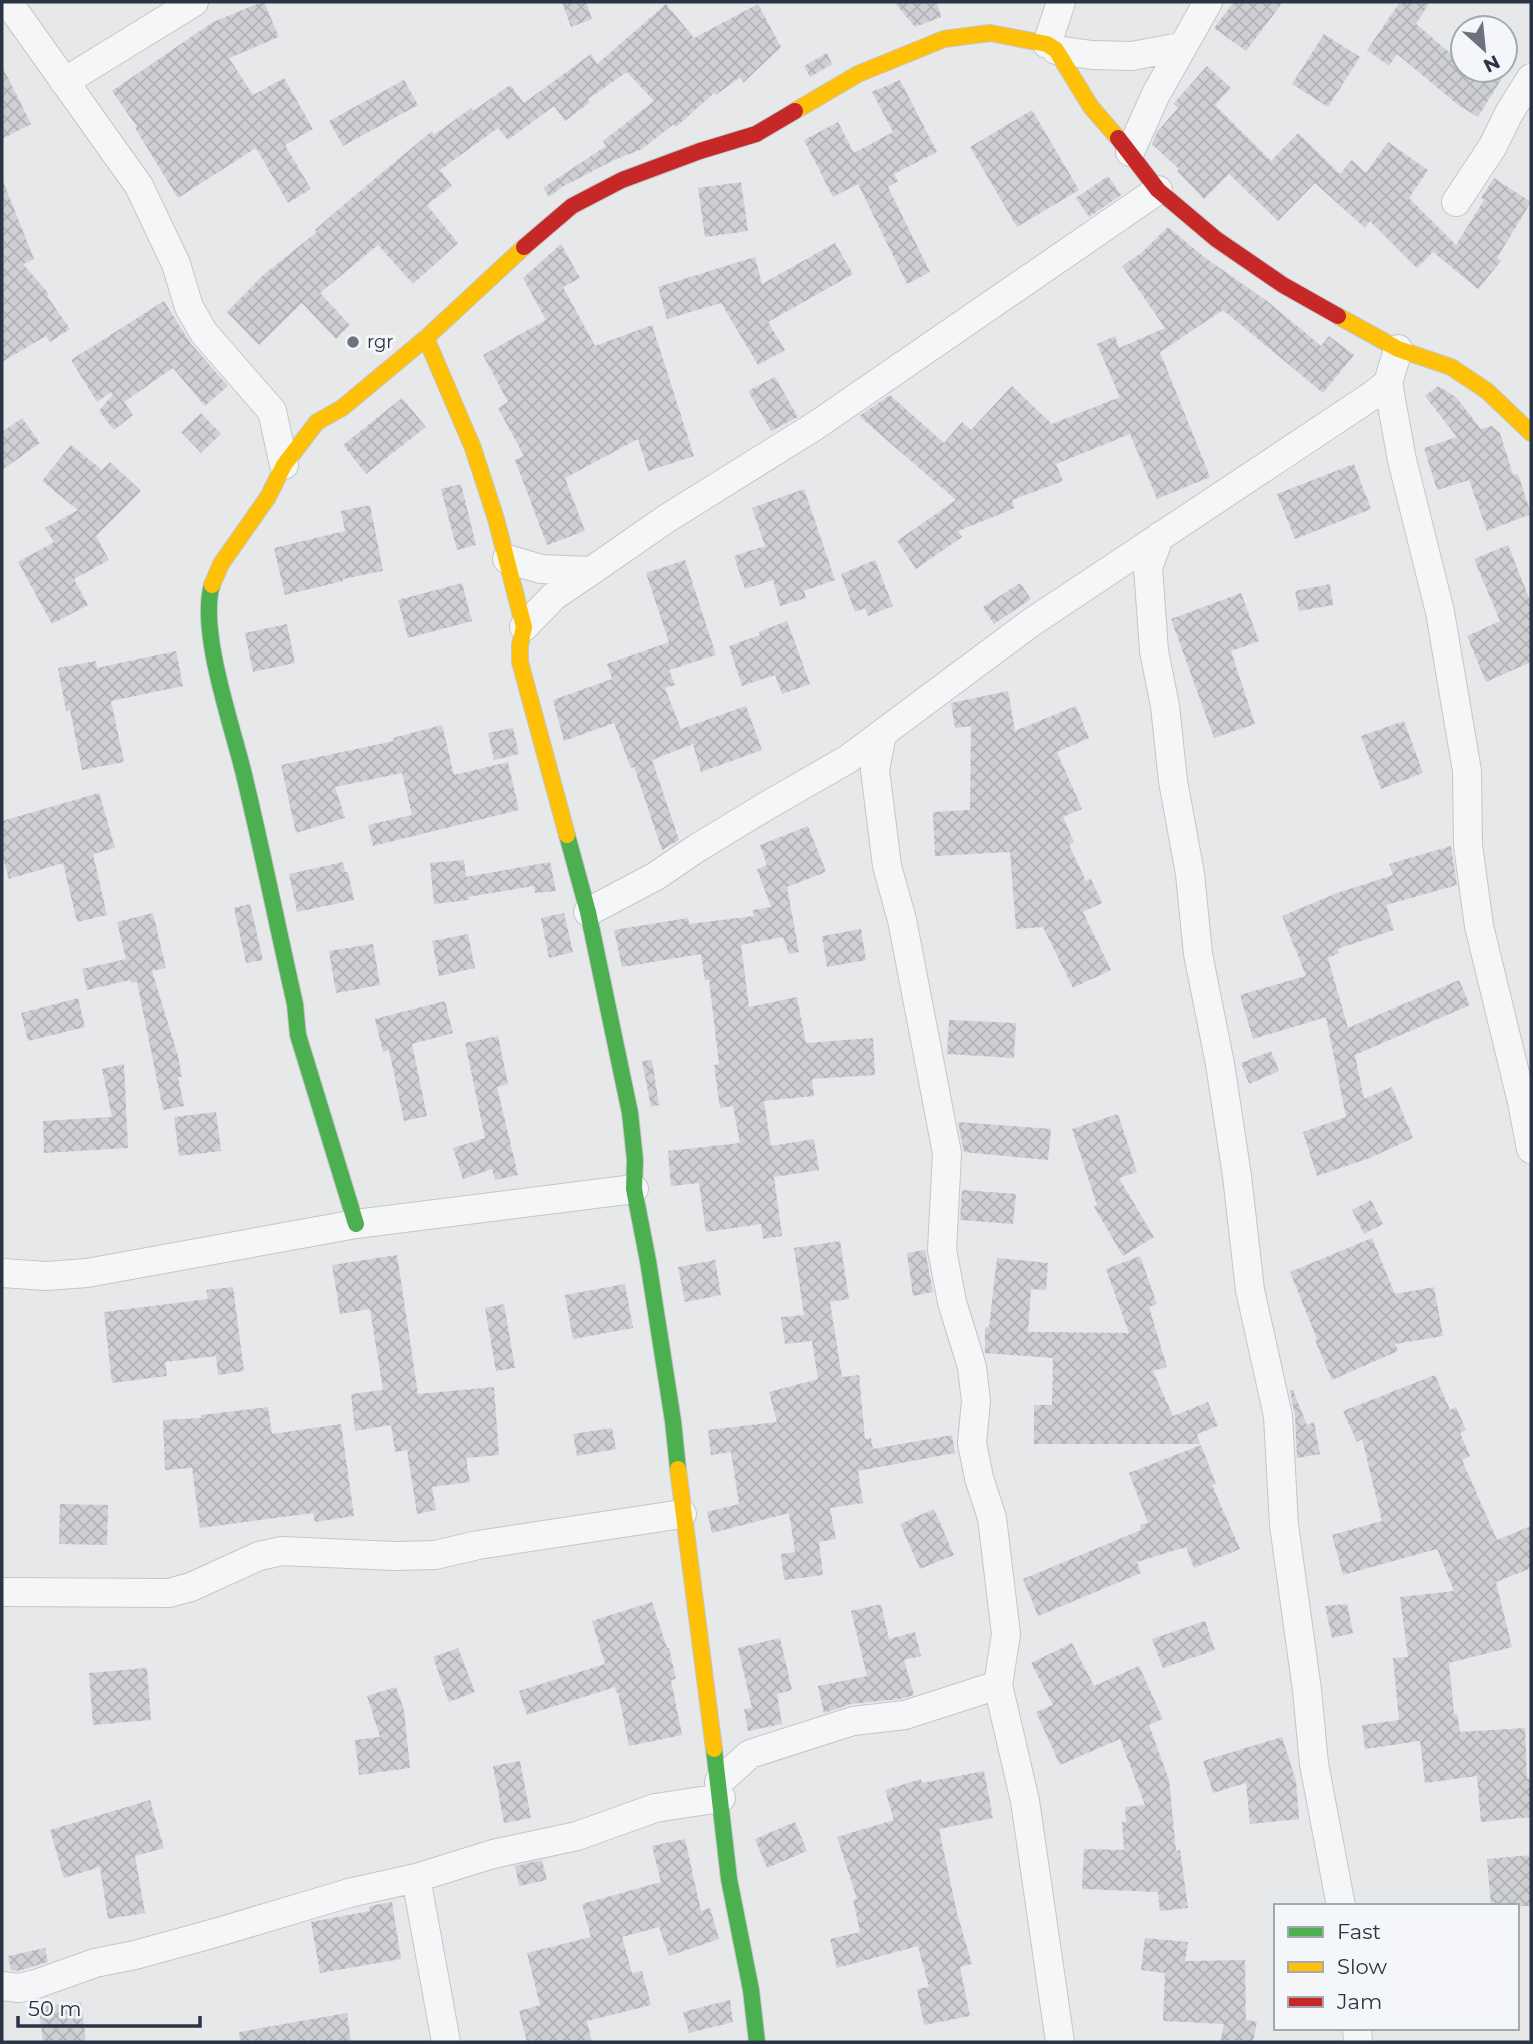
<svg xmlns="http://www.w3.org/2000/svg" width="1533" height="2044" font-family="Montserrat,sans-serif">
<defs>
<pattern id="building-cross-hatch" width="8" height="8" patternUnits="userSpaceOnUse" patternTransform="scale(1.75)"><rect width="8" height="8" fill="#ced0d3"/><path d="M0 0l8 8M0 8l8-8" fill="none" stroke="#b1b3b6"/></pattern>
</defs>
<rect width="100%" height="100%" fill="#e6e8ea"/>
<path fill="url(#building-cross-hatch)" d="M262,2H264L279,37L229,58L253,95L284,78L313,129L285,145L311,189L288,203L256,148L178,198L135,128L137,127L112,91L213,22Z
M562,2H586L592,19L571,27Z
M894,2H937L941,17L915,27Z
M1234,2H1283L1246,51L1214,28Z
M1400,2H1430L1416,24L1463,64V70H1507L1478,117L1458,105L1397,54L1389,66L1367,50Z
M666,4L694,38L758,4L781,47L743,83L740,77L716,95L714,93L676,127L674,124L642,149L612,161L562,187L549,197L543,188L606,146L603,141L654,101L627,72L588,99L590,102L565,121L554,106L508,140L498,128L440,170L452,186L427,205L458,243L413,284L378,245L320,293L350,325L336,339L302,303L259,345L227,312L262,276L317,232L315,230L341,207L432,131L434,135L471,108L473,111L510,85L524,103L591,54L597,64Z
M1324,34L1360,57L1328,107L1292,84Z
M827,53L832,64L810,77L804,66Z
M2,66L31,124L2,139Z
M1207,66L1231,88L1215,105L1271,161L1298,133L1340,174L1352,160L1366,173L1388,142L1428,170L1409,198L1456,245L1484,200L1481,198L1494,178L1531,202L1497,258L1501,261L1478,289L1433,252L1417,268L1370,221L1365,228L1315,183L1278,221L1229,174L1204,199L1177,171L1179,169L1152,144L1157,132L1178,108L1173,104Z
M404,80L418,105L343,146L329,121Z
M900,80L937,152L894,174L898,181L888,187L930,272L907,284L858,184L833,197L804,140L838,122L854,153L893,132L872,92Z
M1032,110L1079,190L1017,227L970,147Z
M1108,176L1121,195L1089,217L1076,198Z
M3,181L34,259L23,264L49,294L47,296L70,329L50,342L46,336L2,362Z
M741,182L748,231L705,237L698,188Z
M1168,227L1204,257L1267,301L1321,346L1329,336L1354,355L1323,393L1223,310L1160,352L1210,477L1157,499L1130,434L1056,464L1063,481L1012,500L1015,508L958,531L962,537L916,569L897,541L956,500L859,416L890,395L944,443L962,422L971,430L1012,386L1052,424L1120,397L1097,344L1115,336L1119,348L1165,328L1122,266L1141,253Z
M835,243L853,274L768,322L785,350L758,365L721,303L667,319L658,287L755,257L762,284Z
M561,244L580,278L563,287L595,346L652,325L694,456L648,471L638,439L565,478L585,531L547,545L515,460L524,456L498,408L508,402L483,355L546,320L523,278Z
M164,301L191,344L228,386L205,406L173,368L124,402L133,415L114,430L99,411L113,394L111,392L97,402L71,360Z
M775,377L798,417L771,431L748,391Z
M1438,386L1456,397L1481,429L1492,426L1500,433L1513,475L1518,474L1531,514L1487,531L1469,480L1437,490L1424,448L1457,437L1425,396Z
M402,398L426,427L366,474L343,445Z
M201,413L221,434L201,453L181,432Z
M22,418L40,443L2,470V432Z
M71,445L102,470L110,462L141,491L96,536L109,560L74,579L88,605L52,624L18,562L54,542L45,528L78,510L42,481Z
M1354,464L1371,509L1295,539L1277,494Z
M461,484L476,545L457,550L441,489Z
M804,489L835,580L804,591L806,598L780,606L773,580L745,589L734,556L765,546L752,508Z
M370,505L383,571L343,579V581L285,595L274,548L345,531L341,511Z
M1508,545L1531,603V662L1486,682L1467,636L1500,621L1474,559Z
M685,560L716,655L669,670L675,685L665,688L681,729L746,706L762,750L701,772L693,744L652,760L679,840L662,850L634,767L631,768L614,723L564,741L553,700L612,679L607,664L669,642L646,573Z
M875,560L893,606L868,616L865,608L855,612L841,574Z
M462,583L472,621L408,638L398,600Z
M1020,583L1031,599L994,624L983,607Z
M1330,584L1333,605L1299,611L1295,591Z
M1241,593L1259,641L1231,651L1255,724L1214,738L1171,619Z
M787,621L810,684L782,694L775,675L742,686L729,646L760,635L759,632Z
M287,624L295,663L253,672L245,633Z
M176,651L183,686L111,701L124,762L82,770L70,710L66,711L58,668L96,661L97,668Z
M1008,691L1015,731L1076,706L1089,738L1057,752L1082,809L1063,817L1074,842L1069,845L1086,881L1091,879L1102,903L1083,912L1111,970L1073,988L1043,927L1016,929L1010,852L935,856L933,812L970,810L971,726L955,728L951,703Z
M1404,721L1423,773L1381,789L1361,736Z
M442,725L454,775L508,762L519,810L373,846L368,825L412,815L402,773L335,787L345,818L296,833L281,765L394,741L393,738Z
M513,728L519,754L494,760L488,733Z
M99,793L115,848L93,854L107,915L77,922L63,863L9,879L2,855V821Z
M808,826L826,872L787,887L799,952L789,954L783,937L741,945L749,1007L797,997L806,1043L873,1038L875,1075L812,1079L814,1096L764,1101L771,1146L814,1139L819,1170L774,1177L782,1236L763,1239L761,1224L706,1232L699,1183L671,1186L668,1151L740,1143L733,1106L720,1108L714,1065L719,1064L709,980H705L701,954L622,967L614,930L688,918L689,924L754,916L753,910L771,907L757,869L767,865L760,845Z
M1451,846L1457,885L1386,905L1394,930L1337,949L1339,953L1328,958L1348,1028L1459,980L1470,1005L1355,1055L1364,1099L1392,1087L1413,1138L1370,1158L1317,1176L1303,1132L1346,1117L1326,1017L1253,1039L1240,995L1306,976L1282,916L1337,893L1393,875L1389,864Z
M464,860L466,877L550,862L556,891L535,893L534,886L468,897L469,900L434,904L430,863Z
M343,862L345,872H348L354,900L297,912L289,874Z
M250,904L263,960L246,963L234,908Z
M153,913L166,968L152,971L178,1056L182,1077H178L184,1106L163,1110L137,982L131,983L130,980L87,990L82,969L126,959L117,922Z
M564,913L573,952L549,958L541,918Z
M861,929L866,960L827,967L822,936Z
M468,934L475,968L439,976L432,941Z
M373,944L380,985L336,993L329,951Z
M78,998L85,1027L28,1041L21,1013Z
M445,1001L453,1033L412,1044L427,1116L404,1121L389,1050L383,1052L375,1019Z
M949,1020L1016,1023L1014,1058L947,1054Z
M498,1036L508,1084L497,1087L518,1175L495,1180L492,1169L463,1179L453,1148L485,1138L465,1043Z
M1271,1051L1279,1071L1249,1084L1241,1063Z
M652,1060L659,1105L651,1107L642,1061Z
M124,1064L128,1148L44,1153L43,1121L112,1117L102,1069Z
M216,1112L221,1151L179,1156L174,1117Z
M1118,1114L1137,1172L1119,1178L1154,1237L1123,1256L1094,1207L1097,1205L1072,1129Z
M958,1122L1051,1129L1048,1160L964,1152Z
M962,1190L1016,1194L1013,1224L960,1220Z
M1371,1200L1383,1224L1364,1234L1352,1210Z
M1372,1238L1395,1294L1434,1287L1443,1336L1395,1344L1398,1351L1332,1380L1315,1340L1317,1339L1290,1272Z
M840,1241L849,1299L830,1302L842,1377L859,1375L865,1439L871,1438L873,1449L952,1435L955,1453L858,1471L863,1503L830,1508L836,1539L819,1542L823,1575L784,1580L781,1554L795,1552L789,1513L712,1533L707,1512L739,1504L731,1452L711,1455L708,1430L777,1422L769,1392L818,1379L812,1341L785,1344L781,1317L804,1315L794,1248Z
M925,1250L933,1292L913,1296L907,1253Z
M397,1255L418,1394L494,1387L499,1455L466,1458L470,1482L432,1487L436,1510L417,1514L407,1450L395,1452L391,1425L355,1431L351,1394L383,1390L370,1309L340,1314L332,1265Z
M1140,1256L1157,1304L1149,1307L1167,1367L1153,1371L1173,1416L1208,1402L1218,1426L1197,1434L1200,1444H1034V1405H1052L1053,1358L985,1353V1327H989L997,1258L1048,1263L1046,1290L1031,1289L1028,1332L1129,1333L1106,1269Z
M715,1260L721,1295L685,1302L678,1267Z
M625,1284L633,1328L573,1339L565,1295Z
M233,1287L244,1371L218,1375L216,1356L165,1362L167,1376L112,1383L104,1312L208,1299L206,1290Z
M504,1304L515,1368L496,1371L485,1308Z
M1435,1375L1450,1410L1456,1407L1466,1430L1460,1433L1470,1456L1462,1460L1497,1540L1531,1526V1568L1496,1582L1512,1647L1449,1663L1454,1714H1457L1460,1732L1525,1728L1527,1779L1531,1778V1817L1481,1822L1477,1776L1425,1783L1420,1741L1365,1749L1362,1725L1399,1720L1393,1658L1408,1657L1400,1597L1454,1591L1437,1549L1343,1575L1332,1535L1382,1521L1362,1439L1357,1442L1343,1411Z
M1293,1390L1307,1425L1314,1422L1320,1454L1297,1458L1295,1415L1290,1391Z
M268,1407L272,1434L341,1424L354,1516L315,1522L313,1513L200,1528L192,1468L165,1470L163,1420L201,1418V1415Z
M612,1428L616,1449L577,1456L573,1434Z
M1201,1445L1216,1484L1212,1485L1240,1549L1194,1568L1186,1547L1137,1562L1141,1573L1038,1616L1023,1579L1141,1530L1140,1525L1148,1523L1129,1473Z
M60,1504L108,1505L107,1545L59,1544Z
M934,1509L954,1555L920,1569L900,1524Z
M652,1602L667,1648H669L676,1679L671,1680L682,1735L629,1746L618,1692L616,1693L615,1687L527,1715L519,1691L605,1664L592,1621Z
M881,1604L889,1639L915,1632L921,1656L904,1660L914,1695L900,1699L851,1704L824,1713L818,1686L867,1676L851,1611Z
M1347,1604L1353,1633L1332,1638L1325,1606Z
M1205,1621L1215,1650L1163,1668L1152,1639Z
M780,1638L792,1690L777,1694L782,1724L748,1731L744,1709L752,1708L738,1648Z
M1072,1643L1094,1686L1139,1666L1163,1719L1149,1725L1169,1780L1176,1851L1180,1850L1188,1908L1160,1911L1158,1892L1082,1889L1084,1849L1124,1850L1122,1822H1126L1125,1807L1145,1805L1120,1739L1060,1765L1036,1712L1053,1705L1031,1663Z
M458,1648L475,1692L449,1702L433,1657Z
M147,1668L151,1720L93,1725L89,1673Z
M396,1687L404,1710L410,1768L359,1775L355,1740L380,1737L367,1696Z
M1282,1737L1296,1781L1299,1819L1250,1824L1246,1783L1213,1793L1203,1761Z
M520,1761L531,1818L504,1823L493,1766Z
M984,1771L993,1818L939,1829L957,1913L972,1964L960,1967L970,2016L924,2025L917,1989L929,1987L918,1946L837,1968L830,1939L860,1932L853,1900L857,1899L837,1837L894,1820L885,1790L921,1779L922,1783Z
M150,1800L164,1848L135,1856L145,1913L108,1919L100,1867L64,1878L50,1830Z
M795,1822L807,1851L767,1868L755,1839Z
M685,1839L701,1911L710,1908L719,1939L669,1956L659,1927L622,1937L632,1973L642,1971L651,2005L587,2021L592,2042H527L519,2011L540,2005L527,1953L591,1937L582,1904L661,1882L652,1846Z
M1531,1855V1906H1491L1487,1859Z
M542,1860L547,1880L519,1886L515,1866Z
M392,1902L401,1959L320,1973L311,1922L370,1911L369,1906Z
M1145,1938L1188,1942L1185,1961L1245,1960L1246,2020L1257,2022L1253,2042H1220L1224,2024L1163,2021L1165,1973L1141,1970Z
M45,1948L48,1962L18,1971L11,1970L8,1956Z
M730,2000L733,2022L689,2033L683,2012Z
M81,2002L86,2042H43L39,2007Z
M347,2013L351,2042H240L239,2032Z"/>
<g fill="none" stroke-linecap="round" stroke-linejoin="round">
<defs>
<path id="street" d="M8,2L139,186L176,264L189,307L204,333L272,411L284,465
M1047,44L1061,2
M1056,50L1092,55L1132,56L1180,47
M64,82L194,2
M1130,152L1156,94L1208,2
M1456,202L1493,146L1508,115L1531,78
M1388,383L1402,460L1440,612L1467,771L1468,845L1479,926L1522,1102L1531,1149
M1160,536L1148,567L1154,651L1165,706L1173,781L1190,874L1198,954L1220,1064L1237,1176L1250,1290L1278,1416L1284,1525L1307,1690L1314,1764L1341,1906
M507,559L541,569L591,571
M524,627L554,596L591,571L666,519L815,426L1158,190
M882,734L875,770L887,866L902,920L947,1153L942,1250L952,1302L972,1367L976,1401L972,1443L979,1478L992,1518L1006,1634L998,1685L1025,1801L1060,2042
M588,912L656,876L697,848L768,805L848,759L1029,624L1370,397L1388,383L1398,349
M2,1273L46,1276L87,1273L356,1224L634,1189
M2,1592L169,1593L191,1587L259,1556L282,1551L395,1556L435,1555L478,1545L682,1514
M719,1782L750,1754L853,1721L905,1715L998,1685
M416,1878L446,2042
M2,1986L19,1988L36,1984L95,1963L135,1955L215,1933L349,1893L416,1878L493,1854L577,1836L655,1808L721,1798
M1357,2028L1358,2042"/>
<path id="fast" d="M212,585C198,632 234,730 245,779C263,854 278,929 295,1004L298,1035L356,1224
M567,835L588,912L630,1113L635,1160L634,1189L648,1261L673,1421L678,1469
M714,1749L729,1879L751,1990L757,2042"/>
<path id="slow" d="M795,111L858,74L944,39L990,33L1047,44L1056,50L1091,107L1118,138
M1338,316L1398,349L1451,367L1487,391L1531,433
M426,338L473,448L496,519L524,627L520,645V662L567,835
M212,585L221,564L268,497L284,465L317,422L342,408L426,338L524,247
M678,1469L714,1749"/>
<path id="jam" d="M1118,138L1158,190L1216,239L1283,285L1338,316
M524,247L572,206L622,180L700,151L756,134L795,111"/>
</defs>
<use href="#street" stroke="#c4c6c8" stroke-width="30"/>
<use href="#fast" stroke="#c4c6c8" stroke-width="18"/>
<use href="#slow" stroke="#c4c6c8" stroke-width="18"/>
<use href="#jam" stroke="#c4c6c8" stroke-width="18"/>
<use href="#street" stroke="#f5f6f7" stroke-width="28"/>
<use href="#fast" stroke="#4caf50" stroke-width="16"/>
<use href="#slow" stroke="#ffc107" stroke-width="16"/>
<use href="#jam" stroke="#c62828" stroke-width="16"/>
</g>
<circle fill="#6c737f" stroke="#f4f6f9" stroke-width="2.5" cx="353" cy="342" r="7"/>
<g text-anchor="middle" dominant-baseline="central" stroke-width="6" stroke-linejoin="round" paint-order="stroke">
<g font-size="18" fill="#2b3445" stroke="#f4f6f9" text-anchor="start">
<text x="367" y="342">rgr</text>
</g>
</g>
<rect width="1533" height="2044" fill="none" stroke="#2b3445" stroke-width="7"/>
<rect x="1274" y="1904" width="245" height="126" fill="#f4f6f9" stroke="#a4a8b1" stroke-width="2"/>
<rect x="1288" y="1927" width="35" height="10" fill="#4caf50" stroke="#a4a8b1" stroke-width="2"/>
<text x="1337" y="1939" font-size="21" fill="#2b3445">Fast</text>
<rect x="1288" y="1962" width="35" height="10" fill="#ffc107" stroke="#a4a8b1" stroke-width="2"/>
<text x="1337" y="1974" font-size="21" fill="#2b3445">Slow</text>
<rect x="1288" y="1997" width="35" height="10" fill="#c62828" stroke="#a4a8b1" stroke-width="2"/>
<text x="1337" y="2009" font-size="21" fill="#2b3445">Jam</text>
<g transform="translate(1484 49) rotate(153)"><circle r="33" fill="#f4f6f9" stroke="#a4a8b1" stroke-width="2"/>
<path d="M0-5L12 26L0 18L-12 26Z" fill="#6c737f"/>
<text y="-10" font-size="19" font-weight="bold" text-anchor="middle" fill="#2b3445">N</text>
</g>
<path d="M18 2016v10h182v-10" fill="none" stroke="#2b3445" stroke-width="3.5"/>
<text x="28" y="2016" font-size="21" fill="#2b3445" stroke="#f4f6f9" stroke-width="5" paint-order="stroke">50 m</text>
</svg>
